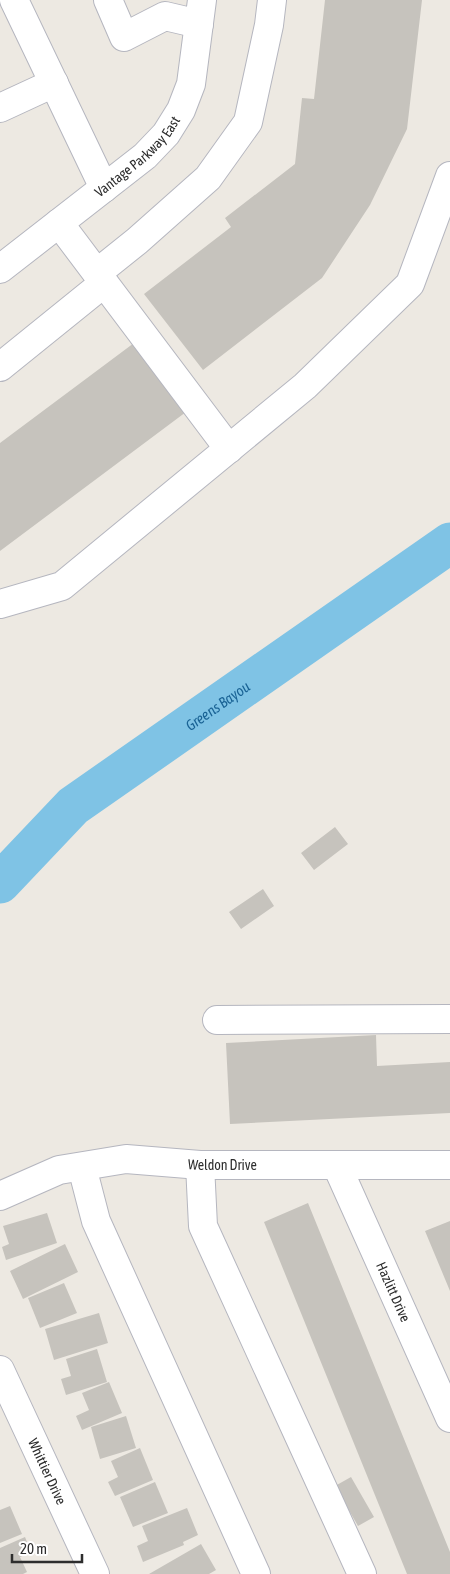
<svg xmlns="http://www.w3.org/2000/svg" width="450" height="1574" font-family="'Asap Condensed',sans-serif">
<rect width="100%" height="100%" fill="#ede9e2"/>
<g fill="none" stroke-linecap="round" stroke-linejoin="round">
<path stroke="#7fc3e5" stroke-width="41" id="s1" d="M0,883L73,806L450,543"/>
</g>
<path fill="#c6c3bd" d="M325,0H422L407,129L370,205L322,278L203,370L144,294L231,227L225,218L295,164L302,98L314,99Z
M134,343L186,412L0,551V443Z
M335,827L348,844L314,870L301,853Z
M263,889L274,906L241,929L229,912Z
M376,1035L377,1066L450,1062V1113L230,1124L226,1043Z
M308,1203L450,1552V1574H407L264,1222Z
M47,1213L57,1243L6,1260L2,1247L9,1244L3,1226Z
M450,1221V1291L425,1231Z
M65,1244L78,1272L23,1299L10,1271Z
M64,1283L77,1313L40,1328L28,1298Z
M99,1313L108,1343L54,1360L45,1329Z
M97,1349L107,1382L66,1395L61,1379L71,1376L66,1359Z
M109,1382L122,1413L82,1430L76,1416L89,1410L82,1393Z
M126,1416L136,1448L100,1459L91,1427Z
M140,1448L153,1480L115,1496L108,1482L118,1477L111,1461Z
M351,1477L374,1517L358,1526L335,1486Z
M155,1482L168,1513L133,1527L120,1497Z
M10,1506L22,1534L0,1543V1510Z
M187,1508L198,1535L183,1542L184,1545L143,1562L137,1546L148,1541L142,1526Z
M25,1537L31,1552L20,1557L27,1572L23,1574H0V1548Z
M201,1544L216,1570L209,1574H149Z"/>
<g fill="none" stroke-linecap="round" stroke-linejoin="round">
<defs>
<g id="minor">
<path d="M14,0L104,188"/>
<path d="M108,0L124,37L165,16L199,24"/>
<path d="M0,108L54,83"/>
<path d="M59,223L229,449"/>
<path id="s2" d="M0,269L145,156L166,134L181,110L191,84L202,0"/>
<path d="M97,273L137,241L208,178L248,122L269,25L272,0"/>
<path d="M0,367L104,283"/>
<path d="M0,604L62,586L305,386L410,284L450,176"/>
<path d="M217,1020L450,1019"/>
<path d="M200,1165L203,1226L362,1574"/>
<path id="s3" d="M337,1166L450,1418"/>
<path d="M82,1167L96,1221L256,1574"/>
<path id="s4" d="M0,1196L59,1170L126,1159L200,1165H450"/>
<path id="s5" d="M0,1370L95,1574"/>
</g>
</defs>
<use href="#minor" stroke="#b5b6bf" stroke-width="30"/>
<use href="#minor" stroke="#fff" stroke-width="28"/>
</g>
<g text-anchor="middle" dominant-baseline="central" stroke-width="5" stroke-linejoin="round" paint-order="stroke">
<g font-size="14" fill="#2d2d2d" stroke="#fff">
<text stroke="none"><textPath href="#s2" startOffset="178">Vantage Parkway East</textPath></text>
<text stroke="none"><textPath href="#s4" startOffset="229">Weldon Drive</textPath></text>
<text stroke="none"><textPath href="#s3" startOffset="138">Hazlitt Drive</textPath></text>
<text stroke="none"><textPath href="#s5" startOffset="112">Whittier Drive</textPath></text>
</g>
<g font-size="15" font-style="italic" fill="#1a6395" stroke="#fff">
<text stroke="none"><textPath href="#s1" startOffset="282">Greens Bayou</textPath></text>
</g>
</g>
<path d="M12 1554v8h70v-8" fill="none" stroke="#2d2d2d" stroke-width="2.5"/>
<text x="20" y="1554" font-size="15" fill="#2d2d2d" stroke="#ffffff" stroke-width="4" paint-order="stroke">20 m</text>
</svg>
